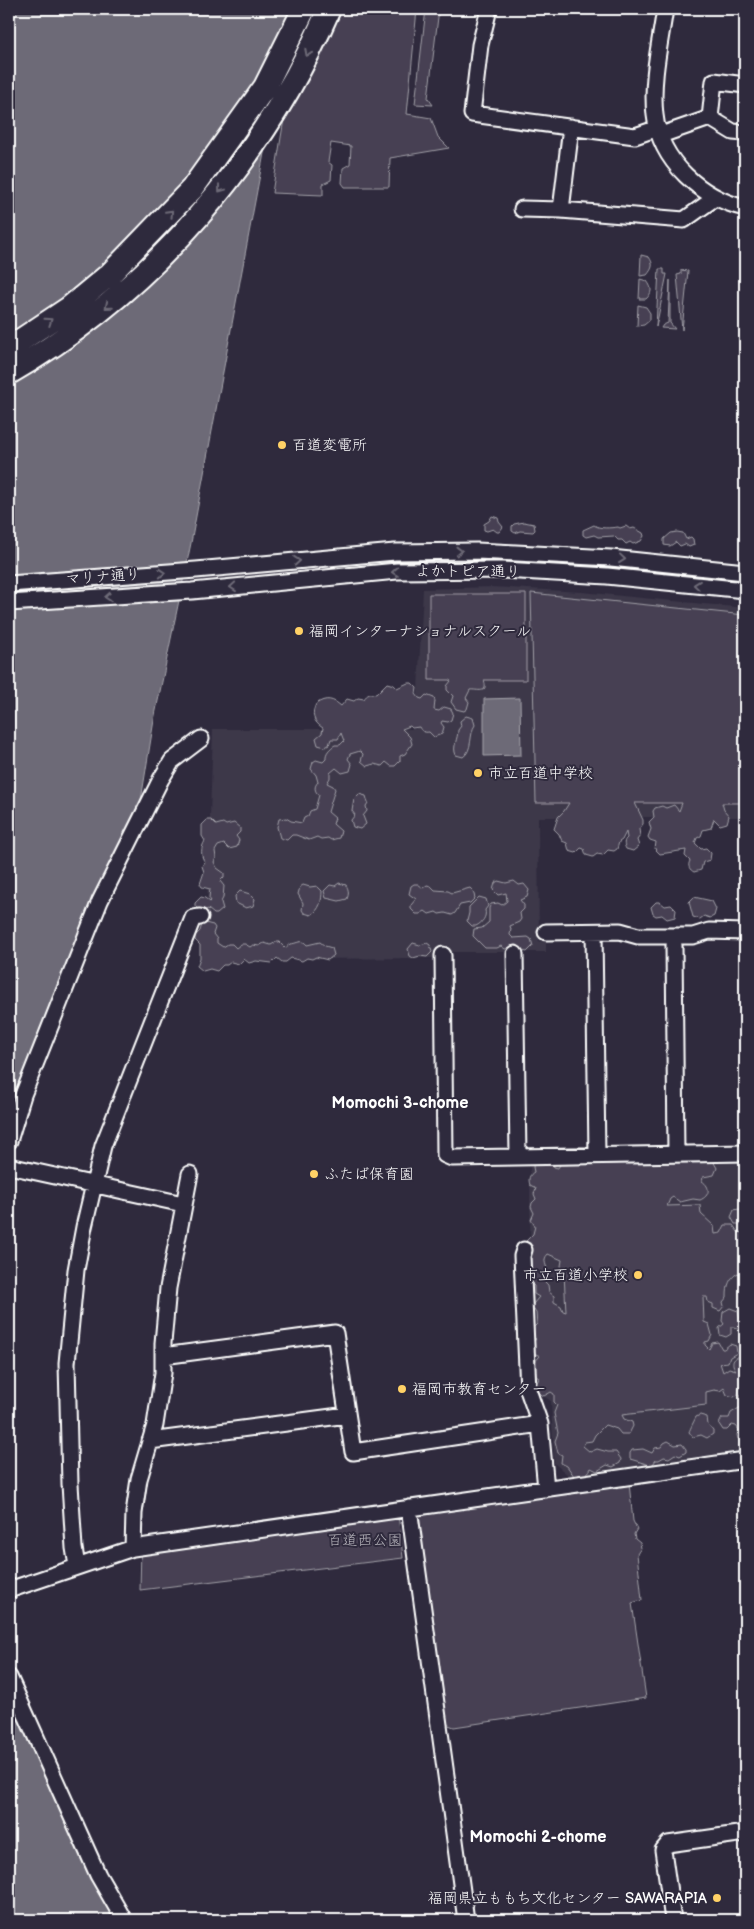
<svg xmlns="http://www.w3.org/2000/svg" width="754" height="1929" font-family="'Balsamiq Sans','Klee One',sans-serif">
<rect width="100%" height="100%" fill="#2f2a3d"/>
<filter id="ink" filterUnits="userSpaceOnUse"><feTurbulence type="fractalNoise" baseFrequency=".02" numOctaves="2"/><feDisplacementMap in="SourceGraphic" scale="10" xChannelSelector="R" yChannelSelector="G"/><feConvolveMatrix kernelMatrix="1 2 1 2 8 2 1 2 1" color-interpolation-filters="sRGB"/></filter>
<g filter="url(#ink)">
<path fill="#3c3749" d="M492,587L582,592L745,608V817H538L539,941L546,942V952H435L434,958L205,960L213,729H416L423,589Z
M745,1158V1450L569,1476L554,1463L551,1401L531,1388L530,1162Z"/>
<path fill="#464152" stroke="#a2a0a8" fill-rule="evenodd" d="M341,9H417L407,114L431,118L438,137L449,148L390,158L389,187H345L342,183L343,168L350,164L351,146L331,143L328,162L332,165L331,180L323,184V195L272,193L284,119L323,50Z
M426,9H439L428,98L433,105L415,104Z
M641,255L649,257C654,264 653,268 647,275L640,276Z
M659,269H664V274H667L656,327Z
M681,270L688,271L682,330L677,275L681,274Z
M640,279L647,281C653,289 652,293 646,299H639Z
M670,280V323L675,329L661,328L663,325L668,323Z
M638,305L646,307L650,313V320L644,325L637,326Z
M492,516L498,518L499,522L503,527L499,532H497L493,529L487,531L484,530V524L489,521Z
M524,522L534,524L535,530L533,532L520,531L515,533L512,531V526L514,524Z
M594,525C599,529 611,528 618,527L620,528L626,526L630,529L634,528L643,533L644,536L641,541L633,544L630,542L626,544L622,540H618L614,536L598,537L594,535L586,537L583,535V530Z
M677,532L683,533L686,539L691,537L693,539L694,545L689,547L685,544L680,546L676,542L670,546L664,545V539L671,533Z
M531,593L745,615V803H722L724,810L729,816L727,823L720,825L714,819L711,828L703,830L701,836L697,838L695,843L701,849L706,848L711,853L710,860L703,862L701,870L694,872C690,870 687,866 690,861L685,856L686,850L660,854L655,849L656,842L650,840L648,837L651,829L649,822L654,817L653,811L655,808L662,806L666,808L674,805L679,811L682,803H635L643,820V824L639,829L640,836L637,840L639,846L633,851L626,849C624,845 623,841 627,838L626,832L622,840L619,842L617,849L614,851L608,850L603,855L597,854L593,857L586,855L584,849L581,848L576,853L569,851L567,843L562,841L559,834L554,829L558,817L564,811L569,803H536Z
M429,594H526V680H484C489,695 477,689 470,690L466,698L469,702L467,709L464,711L456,709L451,702L453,696L447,690V686L451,681L449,680H429Z
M387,683L394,685L397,688L408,683H412L417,688L416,694L419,698L422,699L426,695L434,698L435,701L434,710L439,711L444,707L451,709L453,713L451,720L448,722L442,721L441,723L444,727L442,734L434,737L429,732C424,733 421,731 419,727L412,728L410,726L402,729L410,737L412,744L405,754L400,756V761L395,766H391L386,762L382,766L374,764L367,766L361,761L363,754L360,751L350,754L348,759L352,764L350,771L342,773L336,768L330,773V778L327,783L333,786L335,789L328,812L335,818L333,824L341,831L339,838L331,840L328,838L321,839L317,837L309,840L296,835H292L287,840L280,838L277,827L279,819L286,818L291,821L302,823L304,818L308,816L310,811L315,809L319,795C314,791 314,786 318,782L316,775L311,769L313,762L316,760L323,762L326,759C325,753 330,748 335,745H340L344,741L341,733L338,739H331L329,745L325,747L318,745L316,738L322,733L323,728C313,722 311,714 316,704C326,697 333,699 341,706L347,699L354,701L358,698L364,699C367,694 371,693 376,694Z
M466,716L473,718L475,725C469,733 473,751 463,757L456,755C452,747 458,739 458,730L461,726L460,721Z
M359,794L366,796L368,803L366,806L367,811L363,816L366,824L360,829L353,827L351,820L355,815L352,811L354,799Z
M207,820H211L216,825L223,823L226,825L234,823L240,828V832L236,836L239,840L237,847L229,849L224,844L218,846L215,851L216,858L214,862L217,868L224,873V877L220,881L224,886L223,898L221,902L223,909L217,914H214L208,909L201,912L195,906V903L201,897L205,898L210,902L211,901L209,898L210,889L202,887L200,884L204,872L202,866L205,862C200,856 201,847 205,841L202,836V825Z
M498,881L506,883L514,881L519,885L524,884L529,890L527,897L520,900L524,905V909L520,913L521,919L519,922L510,926L511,929L510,935L513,938L528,937L531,939L533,946L527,952L510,948L505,949L501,946L497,948H485L473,936L474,929L482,928L489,922V908L491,904L498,903L502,905L507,901L506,893L498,895L493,890L495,883Z
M339,883L346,885C349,890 349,894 347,899L339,901L326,898L324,891L330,885L335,886Z
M414,884H418L423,888L427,885L431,886L435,890L448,891L452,893L470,888L473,891L475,898L470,903L460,905L455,913L452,915L445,913L439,914L436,912L429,914L425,911L420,914H416L411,909V905L416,899L409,894L411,886Z
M303,885L310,887L317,886L322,891C322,900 320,910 311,915L304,913L302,910L303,903L298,894L300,887Z
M240,891L250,894L255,899L253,906L246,908L236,903L235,896Z
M479,897L486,899L488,906L485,910C487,917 482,923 476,926H472L467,921L469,913V907Z
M694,897L712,901L716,909L714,916L710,918L704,916L700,919L693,917L689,902Z
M656,902H660L665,906L671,905L676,910L675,917L667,919L662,915L656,916L653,914L651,907Z
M205,923L213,925L215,928L213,934L217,939V943L223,947L228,944H232L236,948L241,944H245L250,947L253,945L259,946L264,943L271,945L276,942H279L285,948L290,944C297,944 302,938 307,945L320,942L325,946L332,948L334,955L328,960L316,957L312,959L307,958L302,961L291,958L286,962H282L277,958L272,963L256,961L249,963L244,959L239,964L231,962L227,965H223L217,971L210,969L203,971L197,966L200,958V945L195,940V936L200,931L202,924Z
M413,943L420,945L427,943L430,945L432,952L427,957L420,956L413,958L410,956L408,949Z
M703,1157L704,1161H713L717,1168L714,1175L703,1177L702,1181C711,1187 710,1196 700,1200L693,1199L680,1202L673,1197L670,1199L667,1206L700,1205L701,1214L714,1226L715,1234L721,1233L725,1225H733L738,1232L745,1233V1258L743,1259L745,1264V1276H741L738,1273C729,1278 727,1286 727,1297L723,1302L724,1306L720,1311L713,1308V1304L708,1302L707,1297H703L704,1322L709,1324L712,1335L709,1341L705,1342V1345L709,1349L712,1343L718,1342L722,1349H724L730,1344L736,1346L737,1353L730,1357L728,1362L720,1363L723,1372L729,1368L736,1370C728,1360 737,1356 745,1355V1404L741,1399V1395L744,1391L741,1387L739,1388L738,1395L734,1397L727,1395L724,1388L720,1391L714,1390L706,1392V1405L622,1415L624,1419L632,1422L633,1426L629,1434H621L617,1429L605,1425L595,1435L592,1441L585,1442L583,1446L590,1452L597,1449L608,1452H616L621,1459L620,1463L613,1467L607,1465L597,1471L591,1468C588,1475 581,1478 574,1476L567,1466L561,1463L562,1455L558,1453L555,1441L558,1433L554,1413L557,1405L554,1402V1394L551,1392L544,1396L537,1392L535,1388L539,1378L533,1374L532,1365L540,1356L532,1352V1344L536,1339L533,1337V1328L537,1324L536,1313L532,1307L533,1304L539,1297L534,1294V1286L531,1283L532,1271L529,1266L526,1241L533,1234L535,1226L531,1220L534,1213L531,1207L532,1203L536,1199L534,1194L536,1188L530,1185C528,1179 529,1175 534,1172L533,1167L534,1162L552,1161L554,1167L558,1168L562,1162H570L573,1164L576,1162H584L587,1165L591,1161ZM548,1254L562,1260L561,1266L564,1273L566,1312L563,1311L561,1306L554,1302V1296L549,1292L548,1285L545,1282C546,1279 548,1277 548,1274C548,1266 541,1261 548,1254Z
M739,1209L745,1212V1224H735L731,1217L734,1210Z
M730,1308L738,1311L740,1320L745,1323V1335C740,1332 737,1326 731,1327V1334L726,1337L720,1335L719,1328L724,1324L722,1321L723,1312Z
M741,1407L745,1408L744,1441L738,1439L737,1435L739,1430L736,1426L732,1425L727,1430H723L719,1424L722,1418H729L731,1413Z
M700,1415L707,1417L708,1425L713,1431V1434L707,1438L701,1435L693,1437L689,1432C690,1429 695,1419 696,1417Z
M668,1441L675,1445L682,1444L686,1449V1452L680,1456L675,1454L669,1458L664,1457L659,1460H656L653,1464L650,1465L630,1459V1453L632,1450L643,1449L652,1453L655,1448L661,1447L664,1443Z
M629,1483L633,1521L637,1529L634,1534L635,1539L640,1543L641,1548L637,1554L642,1600L632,1603L646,1698L454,1727L446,1724L416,1520L418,1514Z
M398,1514L403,1558L140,1590L141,1548Z"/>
<path fill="#6d6a77" stroke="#a7a6ad" d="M9,9H291L191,543L154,720L141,800L94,897L47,1011L9,1118Z
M520,698L521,755L484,756V699Z
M9,1700L92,1877L115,1920H9Z"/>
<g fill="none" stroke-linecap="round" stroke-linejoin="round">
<defs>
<path id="minor" d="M489,9L480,45L472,114L635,136L658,128
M665,9C660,43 651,81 655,115C660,162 702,198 745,208
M710,118L733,132L745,133
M661,135L710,118L714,81L745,85
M522,209L561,210L684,220L715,198
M561,210L571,127
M9,584L196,570L395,552L477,551L611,558L745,572
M9,603L192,591L397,571L503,570L607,576L745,590
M546,932L620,931L638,936H693L709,931L745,932
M594,932L597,1155
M674,945L676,1154
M515,954L518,1156
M443,955L445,1155L452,1158L745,1153
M9,1141L23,1095L100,901L161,779L172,761L201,739
M9,1166L183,1204
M524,1250L522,1256L528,1390L540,1424L546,1489
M163,1356L335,1333L353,1452L540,1424
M150,1441L347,1415
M409,1508L466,1920
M133,1548L134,1513L139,1479L155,1425L163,1373V1343L168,1288L190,1174
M77,1566L74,1548L70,1484L67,1363L76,1270L84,1227L103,1146L193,918L200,917
M9,1590L133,1548L745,1460
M9,1677L98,1875L124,1920
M673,1920L663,1850L668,1844L745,1833"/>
<path id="highway" d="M9,348L69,308L110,274L192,189L265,87L304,9
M9,373C152,291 264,159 329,9"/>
</defs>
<use href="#minor" stroke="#fff" stroke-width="19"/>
<use href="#highway" stroke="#fff" stroke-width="26"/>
<use href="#minor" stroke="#2f2a3d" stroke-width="15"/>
<use href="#highway" stroke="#2f2a3d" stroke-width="22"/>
</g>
<defs><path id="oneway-chevron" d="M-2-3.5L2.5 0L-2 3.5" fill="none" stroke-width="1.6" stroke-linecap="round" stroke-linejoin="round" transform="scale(1.25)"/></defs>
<g stroke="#6d6a77">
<use href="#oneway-chevron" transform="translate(308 53) rotate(118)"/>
<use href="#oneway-chevron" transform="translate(221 189) rotate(127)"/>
<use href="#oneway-chevron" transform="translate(170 213) rotate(-47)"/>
<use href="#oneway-chevron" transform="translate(108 306) rotate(140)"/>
<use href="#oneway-chevron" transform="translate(49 321) rotate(-34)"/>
<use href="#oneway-chevron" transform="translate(459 551) rotate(-1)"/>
<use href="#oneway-chevron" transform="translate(622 559) rotate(6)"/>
<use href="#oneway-chevron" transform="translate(297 561) rotate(-5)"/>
<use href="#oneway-chevron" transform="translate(395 572) rotate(176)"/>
<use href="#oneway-chevron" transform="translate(162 573) rotate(-4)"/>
<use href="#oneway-chevron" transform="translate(697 585) rotate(-174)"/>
<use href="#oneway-chevron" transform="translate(233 587) rotate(175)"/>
<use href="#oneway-chevron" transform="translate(108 597) rotate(176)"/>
</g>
</g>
<g fill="#ffd166" stroke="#2f2a3d" stroke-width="2">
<circle cx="282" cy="445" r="5"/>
<circle cx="299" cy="631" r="5"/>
<circle cx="478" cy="773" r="5"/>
<circle cx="314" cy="1174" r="5"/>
<circle cx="638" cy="1275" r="5"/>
<circle cx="402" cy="1389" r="5"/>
<circle cx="717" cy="1898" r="5"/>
</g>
<g text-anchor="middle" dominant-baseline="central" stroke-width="4" stroke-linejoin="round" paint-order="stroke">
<g font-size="15" fill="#fff" stroke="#2f2a3d" text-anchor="start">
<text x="292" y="445">百道変電所</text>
<text x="309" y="631">福岡インターナショナルスクール</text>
<text x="488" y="773">市立百道中学校</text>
<text x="324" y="1174">ふたば保育園</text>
<text x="628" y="1275" text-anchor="end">市立百道小学校</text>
<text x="412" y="1389">福岡市教育センター</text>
<text x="707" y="1898" text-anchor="end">福岡県立ももち文化センター SAWARAPIA</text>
</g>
<g font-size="15" fill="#fff" stroke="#2f2a3d">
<text x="468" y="571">よかトピア通り</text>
<text transform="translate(103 577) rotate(-4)">マリナ通り</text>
</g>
<g font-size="15" fill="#b5b3ba" stroke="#2f2a3d">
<text x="365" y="1540">百道西公園</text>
</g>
<g font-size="16" font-weight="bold" fill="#fff" stroke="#2f2a3d">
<text x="400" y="1103">Momochi 3-chome</text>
<text x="538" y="1837">Momochi 2-chome</text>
</g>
</g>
<rect width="754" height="1929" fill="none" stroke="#2f2a3d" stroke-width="30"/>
<rect x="15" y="15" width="724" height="1899" fill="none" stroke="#fff" stroke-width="2" filter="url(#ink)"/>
</svg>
